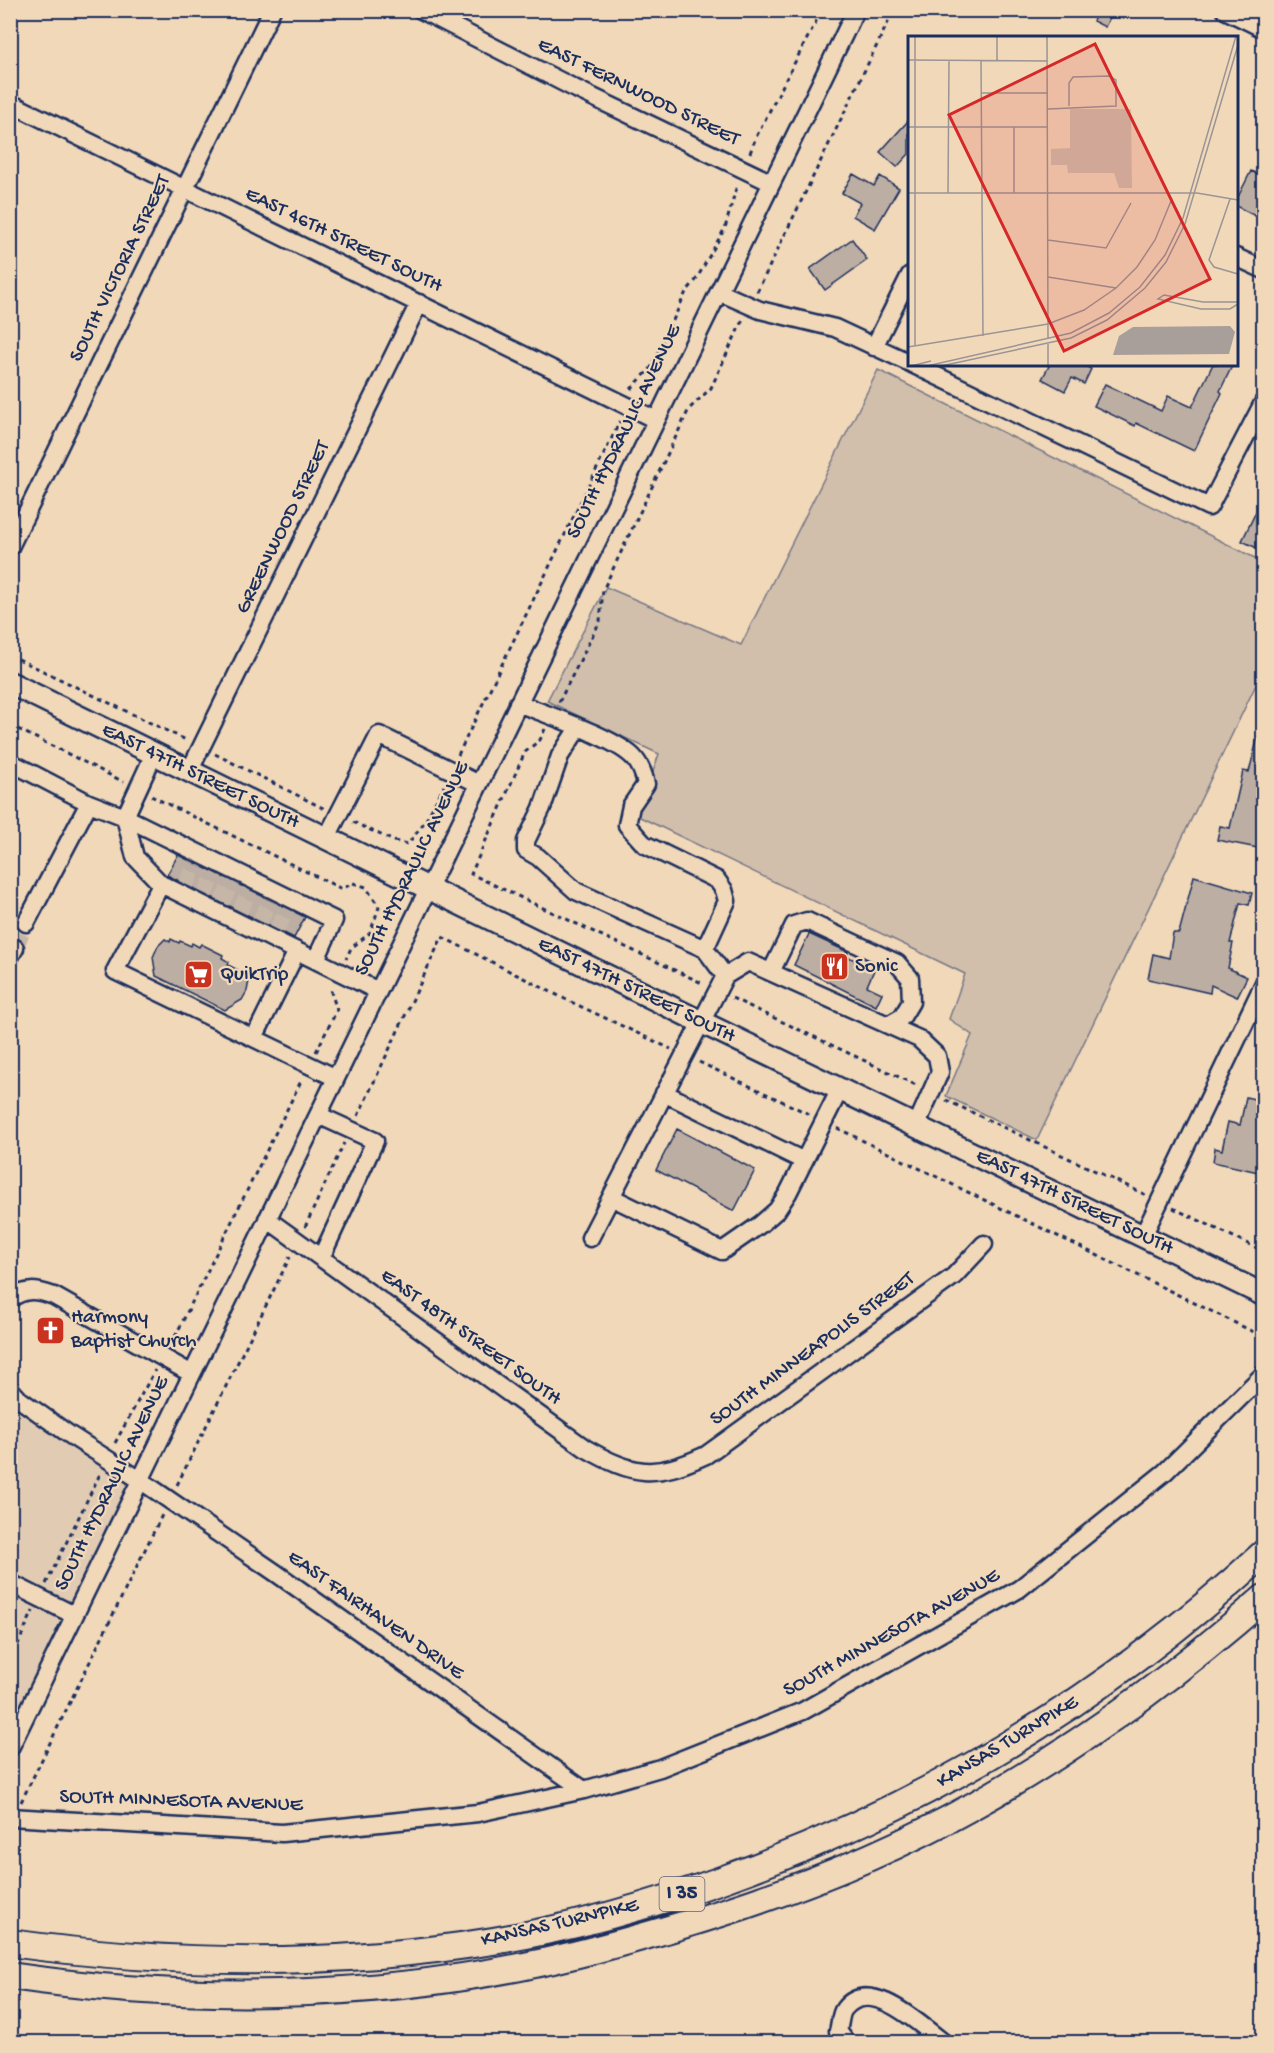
<svg xmlns="http://www.w3.org/2000/svg" width="1274" height="2053" font-family="'Gochi Hand',sans-serif">
<rect width="100%" height="100%" fill="#f1d8b9"/>
<filter id="ink" filterUnits="userSpaceOnUse"><feTurbulence type="fractalNoise" baseFrequency=".0167" numOctaves="2"/><feDisplacementMap in="SourceGraphic" scale="12" xChannelSelector="R" yChannelSelector="G"/><feConvolveMatrix kernelMatrix="1 2 1 2 8 2 1 2 1" color-interpolation-filters="sRGB"/></filter>
<g filter="url(#ink)">
<path fill="#e1cbb2" d="M11,1388L140,1480L11,1748Z"/>
<path fill="#d1bfac" stroke="#767785" stroke-width="1.5" d="M878,370L1263,562V670L1037,1140L946,1096L972,1035L949,1019L965,974L638,816L659,754L547,701L606,587L741,645Z"/>
<path fill="#bcaea3" stroke="#1b2f5e" stroke-width="1.5" d="M1098,10H1113L1105,27L1093,21Z
M909,120V154L897,167L880,152Z
M1251,171L1263,177V220L1236,206V201Z
M853,174L874,186L880,176L899,188L875,229L853,216L860,203L842,193Z
M852,239L867,260L825,290L810,269Z
M1046,364H1082L1091,369L1084,384L1072,378L1065,391L1042,379L1049,366Z
M1213,364H1233L1220,391L1222,393L1194,451L1136,423L1135,426L1094,406L1105,384L1161,411L1168,396L1192,407Z
M1263,497V551L1242,541Z
M1258,736H1263V849L1217,840L1220,826L1230,828L1243,771L1249,772Z
M178,855L305,917L294,938L167,875Z
M1194,876L1252,893L1249,905L1240,903L1230,943H1233L1228,968L1247,977L1237,997L1211,985L1210,993L1148,979L1153,954L1169,958L1173,933H1179Z
M809,934L848,952L847,956L874,970L867,986L882,993L876,1006L794,965Z
M165,939L170,942L171,939L179,943L180,941L191,946L192,943L199,947L201,944L223,955L222,958L229,962L228,965L238,970L237,972L245,976L243,978L249,981L247,991L242,1000L225,1010L156,976L153,957L158,946Z
M1246,1097L1263,1101V1173L1213,1162L1215,1148L1222,1150L1228,1122L1240,1125Z
M677,1129L755,1170L734,1211L656,1170Z"/>
<g fill="none" stroke-linecap="round" stroke-linejoin="round">
<path stroke="#c6b6a7" stroke-width="16" stroke-dasharray="16 8" stroke-linecap="butt" d="M185,886L196,863
M204,896L215,873
M221,904L232,881
M239,913L250,890
M259,922L271,900
M276,931L288,908
M15,948L26,923"/>
<defs>
<path id="minor" d="M421,10L574,88L772,183
M1225,10L1264,29
M10,103L656,420
M1236,257L1264,270
M719,292L760,310L835,328L910,363
M874,347L910,275
M912,364L1209,507L1264,401
M10,547L272,10
M518,703C545,714 619,739 635,759C641,766 644,775 646,784L631,806L627,825L644,844L717,880L724,890L727,901L705,949L725,976L590,1238
M578,728L560,756L542,808L526,841V850L538,857L576,891L705,949
M154,754L125,817L135,857L161,884
M10,762L89,803L125,817L334,920L316,960
M189,772L419,303
M326,839L379,735L479,784
M26,923L89,803
M10,957L15,948
M771,972L794,925L807,921L897,963L910,978L911,1002L902,1017L888,1025
M725,976L748,962L919,1039L937,1056L940,1072L916,1126
M254,1038L297,951
M336,1078L115,971L161,884L378,991
M664,1093L804,1161
M318,1115L375,1141L321,1258
M611,1197L722,1251L761,1224L777,1210L788,1193L840,1089
M267,1219L585,1448C634,1476 654,1479 706,1455L954,1276L984,1244
M1143,1236L1264,983
M10,1299C26,1288 36,1290 54,1296L192,1374
M10,1389L19,1399L70,1435L140,1480L276,1573L584,1790
M10,1583L74,1615
M10,1748L856,10
M10,1817L282,1833L478,1813L584,1790L660,1768L803,1711L1019,1589L1165,1472L1264,1374
M846,2042L838,2031C840,2025 840,2014 844,2009C870,1975 921,2026 943,2042"/>
<path id="major" d="M10,683L701,1022L1264,1295"/>
<path id="highway" d="M10,1943C170,1965 335,1967 493,1941C572,1928 649,1906 724,1879C925,1807 1106,1698 1264,1553
M10,1976C187,2002 370,2000 544,1962C589,1952 632,1940 676,1927C778,1897 878,1859 971,1807C1076,1749 1173,1678 1264,1598"/>
</defs>
<use href="#minor" stroke="#1b2f5e" stroke-width="21"/>
<use href="#major" stroke="#1b2f5e" stroke-width="26"/>
<use href="#highway" stroke="#1b2f5e" stroke-width="30"/>
<path stroke="#1b2f5e" stroke-width="3" stroke-dasharray="4.5 4.5" stroke-linecap="butt" d="M750,153L756,137L822,10
M757,292L894,10
M631,389L651,368L686,292L696,280L725,228L737,185
M10,655L188,741
M559,702L600,621L603,590L689,409L711,388L743,319
M10,725L124,782
M545,729L540,740L525,752L471,874L702,983
M215,754L325,809
M458,755L620,421
M151,796L342,889L353,883L366,887L379,907L370,933L351,948L346,959
M353,822L394,841L408,844L426,820L444,786
M732,998L916,1085
M316,1052L337,1010L331,992L333,987
M699,1062L809,1114
M946,1100L1146,1195
M358,1116L442,937L567,1000L671,1049
M837,1128L1264,1337
M1173,1208L1259,1249L1264,1259
M305,1227L344,1143
M171,1345L302,1079
M115,1443L155,1370
M177,1485L290,1257
M46,1584L100,1474
M10,1662L33,1611
M21,1802L162,1515"/>
<use href="#minor" stroke="#f1d8b9" stroke-width="16"/>
<use href="#major" stroke="#f1d8b9" stroke-width="21"/>
<use href="#highway" stroke="#f1d8b9" stroke-width="26"/>
</g>
</g>
<defs>
<symbol id="restaurant-square" viewBox="-11 -11 22 22"><rect x="-9" y="-9" width="18" height="18" rx="4" fill="#c8321e" stroke="#f1d8b9"/><path d="M-5-6h1v4h1v-4h1v4h1v-4h1v5L-1.5 .5V6h-2V.5L-5-1ZM5-6V6H3V1.5H1.5Q1.5-4 5-6Z" fill="#fff"/></symbol>
<symbol id="supermarket-square" viewBox="-11 -11 22 22"><rect x="-9" y="-9" width="18" height="18" rx="4" fill="#c8321e" stroke="#f1d8b9"/><path d="M-6-5.5h2.5l.6 2H6L4.5 2H-2.5L-4.4-4H-6ZM-1.5 3.2a1.3 1.3 0 1 0 .1 0ZM3 3.2a1.3 1.3 0 1 0 .1 0Z" fill="#fff"/></symbol>
<symbol id="church-square" viewBox="-11 -11 22 22"><rect x="-9" y="-9" width="18" height="18" rx="4" fill="#c8321e" stroke="#f1d8b9"/><path d="M-1.2-6h2.4v3.5h3.3v2.4h-3.3V6h-2.4V-.1h-3.3v-2.4h3.3Z" fill="#fff"/></symbol>
</defs>
<g fill-rule="evenodd">
<use href="#restaurant-square" x="818" y="950" width="33" height="33"/>
<use href="#supermarket-square" x="182" y="958" width="33" height="33"/>
<use href="#church-square" x="34" y="1314" width="33" height="33"/>
</g>
<g text-anchor="middle" dominant-baseline="central" stroke-width="4.5" stroke-linejoin="round" paint-order="stroke">
<rect fill="#f1d8b9" stroke="#5b6279" stroke-width="1.5" x="659.5" y="1877" width="45" height="34" rx="4.5"/>
<g font-size="20" font-weight="bold" fill="#1b2f5e">
<text x="682" y="1894">I 35</text>
</g>
<g font-size="21" fill="#1b2f5e" stroke="#f1d8b9">
<text transform="translate(638 93) rotate(26)">EAST FERNWOOD STREET</text>
<text transform="translate(343 241) rotate(26)">EAST 46TH STREET SOUTH</text>
<text transform="translate(121 269) rotate(-64)">SOUTH VICTORIA STREET</text>
<text transform="translate(625 432) rotate(-64)">SOUTH HYDRAULIC AVENUE</text>
<text transform="translate(284 528) rotate(-64)">GREENWOOD STREET</text>
<text transform="translate(200 777) rotate(26)">EAST 47TH STREET SOUTH</text>
<text transform="translate(413 869) rotate(-64)">SOUTH HYDRAULIC AVENUE</text>
<text transform="translate(636 991) rotate(26)">EAST 47TH STREET SOUTH</text>
<text transform="translate(1074 1203) rotate(26)">EAST 47TH STREET SOUTH</text>
<text transform="translate(470 1338) rotate(36)">EAST 48TH STREET SOUTH</text>
<text transform="translate(813 1350) rotate(-36)">SOUTH MINNEAPOLIS STREET</text>
<text transform="translate(113 1484) rotate(-64)">SOUTH HYDRAULIC AVENUE</text>
<text transform="translate(375 1616) rotate(35)">EAST FAIRHAVEN DRIVE</text>
<text transform="translate(892 1634) rotate(-29)">SOUTH MINNESOTA AVENUE</text>
<text transform="translate(1008 1743) rotate(-31)">KANSAS TURNPIKE</text>
<text transform="translate(181 1802) rotate(2)">SOUTH MINNESOTA AVENUE</text>
<text transform="translate(560 1924) rotate(-13)">KANSAS TURNPIKE</text>
</g>
<g font-size="21" fill="#1b2f5e" stroke="#f1d8b9" text-anchor="start">
<text x="855" y="967">Sonic</text>
<text x="220" y="975">QuikTrip</text>
<text x="71" y="1318">Harmony<tspan x="71" dy="24">Baptist Church</tspan></text>
</g>
</g>
<g transform="translate(908 36)">
<rect width="330" height="330" fill="#f1d8b9"/>
<path d="M162,73H223L224,152H211L206,137H160L159,129H143V113L162,112Z" fill="#d1bfac"/>
<path d="M322,290L327,296L321,318L205,319L211,300L225,291Z" fill="#a89e9a"/>
<path fill="none" stroke="#9b9495" stroke-width="1.5" d="M7,0V310M89,0V25M139,0L140,302M0,24L139,25M73,25L75,300M73,57H140M140,73L208,70V44L201,40L165,41L161,47V70M0,91H139M0,157H289L330,164M40,157L41,24M106,157V91M322,163L301,224L306,231L330,238M140,204L198,212L223,167M140,241L208,252M330,266H295L256,259L250,263L293,273H322L330,268M0,311L140,288L176,274L208,252L229,231L247,204L263,165M3,330L23,325M19,330L163,297L201,277L232,251L257,219L275,182L328,0M33,330L163,302L199,284L237,252L258,226L277,188L330,9M140,330V308"/>
<path fill="#d62828" fill-opacity="0.15" stroke="#d62828" stroke-width="3" d="M187,8L302,243L156,315L41,79Z"/>
<rect width="330" height="330" fill="none" stroke="#1b2f5e" stroke-width="3"/>
</g>
<rect width="1274" height="2053" fill="none" stroke="#f1d8b9" stroke-width="36"/>
<rect x="18" y="18" width="1238" height="2017" fill="none" stroke="#1b2f5e" stroke-width="2" filter="url(#ink)"/>
</svg>
